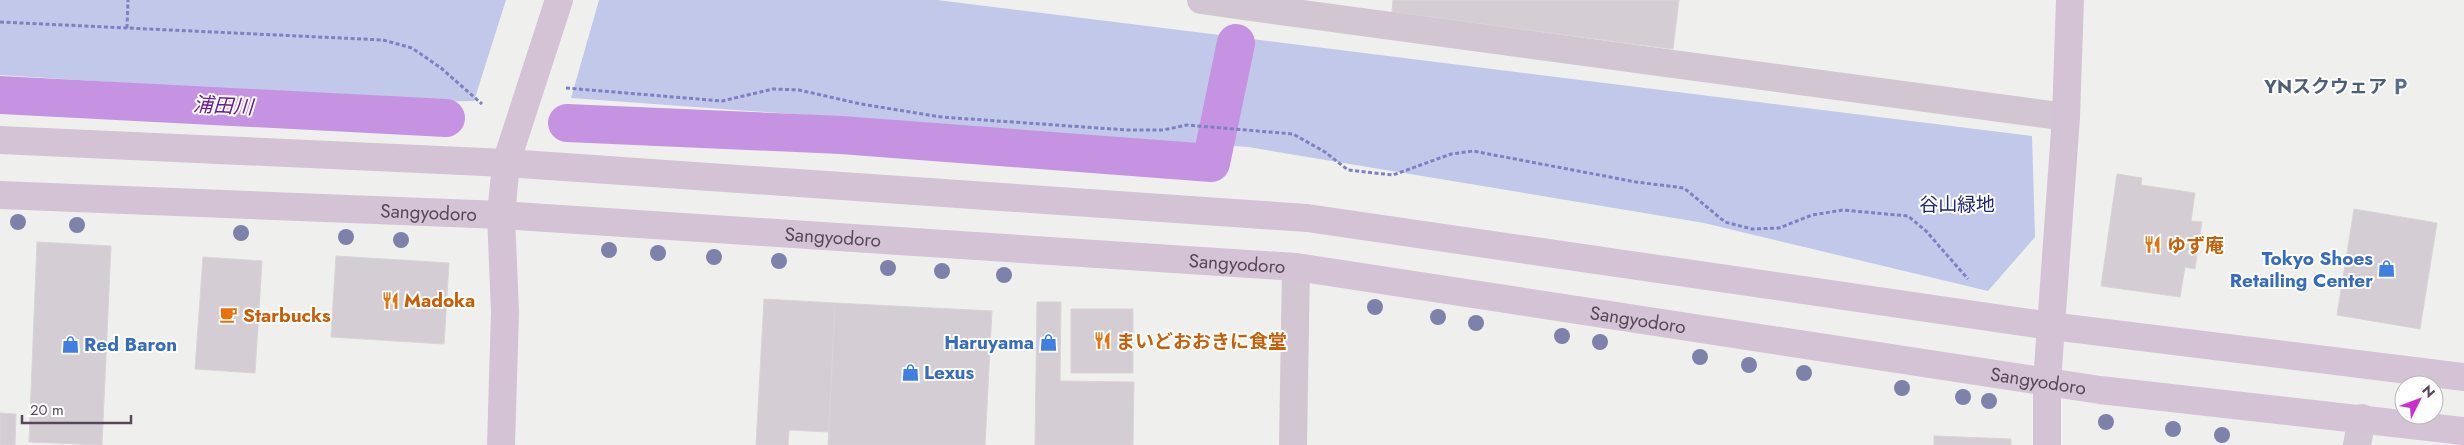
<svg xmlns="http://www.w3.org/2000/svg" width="2464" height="445" font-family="Jost,'Noto Sans JP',sans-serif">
<rect width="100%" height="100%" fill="#eff0ee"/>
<path fill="#c1c8e9" d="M0,0H506L474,101L427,102L0,75Z
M599,0H937L2032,136L2035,237L1988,291L1704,223L1248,147L571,98Z"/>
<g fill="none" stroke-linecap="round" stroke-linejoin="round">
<path stroke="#c593e1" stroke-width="38" d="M0,95L446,118
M567,123L841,135L1211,163L1236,43"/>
</g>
<path fill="#d4ced4" stroke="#d9d3d8" d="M1393,0H1679L1673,49L1392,12Z
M2117,174L2142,178L2141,185L2195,193L2191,221L2202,222L2195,269L2185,267L2180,297L2101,286Z
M2354,209L2437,223L2420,329L2337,315Z
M37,242L111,246L102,445L29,442Z
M336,256L449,263L444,344L331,337Z
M203,257L262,261L255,373L195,369Z
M764,299L835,303L829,432L789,430L788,445H756Z
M1037,302H1061L1060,381L1134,382L1133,445H1035Z
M835,303L992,311L985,445H828Z
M1071,309H1133V373H1071Z
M0,413L16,414L15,445H0Z
M1934,436L2011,439V445H1934Z"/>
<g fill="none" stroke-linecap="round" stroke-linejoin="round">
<path stroke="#7d81c3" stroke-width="3" stroke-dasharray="4 2.5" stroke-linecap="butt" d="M0,22L383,40L412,48L441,68L482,104
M127,28L128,0
M566,88L722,101L773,89L799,90L861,104L941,117L1127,130H1163L1187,125L1293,134L1325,152L1348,170L1393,175L1451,154L1473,151L1636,182L1684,188L1725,222L1752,229L1779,228L1812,215L1843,210L1908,216L1926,231L1968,279"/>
<path stroke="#d2c6d3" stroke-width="28" d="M1201,0L1243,6
M1244,0L1243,6L2066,117
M1293,445L1296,267
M2357,445L2362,418"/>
<g stroke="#d4c3d5" stroke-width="28">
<path d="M0,140L506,163L1307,218L2051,326L2464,377"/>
<path id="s1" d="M0,195L501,215L1296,267L2100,390L2464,431"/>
<path d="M501,445L505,312L501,215L506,163L559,0"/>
<path d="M2047,445V382L2066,117L2070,0"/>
</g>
</g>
<g fill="#7e81aa">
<circle cx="18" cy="222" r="8"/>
<circle cx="77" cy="225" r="8"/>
<circle cx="241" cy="233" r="8"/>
<circle cx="346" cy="237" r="8"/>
<circle cx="401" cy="240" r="8"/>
<circle cx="609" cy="250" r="8"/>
<circle cx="658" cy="253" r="8"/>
<circle cx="714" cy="257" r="8"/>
<circle cx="779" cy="261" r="8"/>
<circle cx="888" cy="268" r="8"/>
<circle cx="942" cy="271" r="8"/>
<circle cx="1004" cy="275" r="8"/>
<circle cx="1375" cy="307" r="8"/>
<circle cx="1438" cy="317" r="8"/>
<circle cx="1476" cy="323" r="8"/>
<circle cx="1562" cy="336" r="8"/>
<circle cx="1600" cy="342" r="8"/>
<circle cx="1700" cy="357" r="8"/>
<circle cx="1749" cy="365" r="8"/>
<circle cx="1804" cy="373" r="8"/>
<circle cx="1902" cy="388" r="8"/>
<circle cx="1963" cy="397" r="8"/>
<circle cx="1989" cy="401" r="8"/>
<circle cx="2106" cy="422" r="8"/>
<circle cx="2173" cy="429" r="8"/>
<circle cx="2222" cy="435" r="8"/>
</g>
<defs>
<symbol id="parking-bare" viewBox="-9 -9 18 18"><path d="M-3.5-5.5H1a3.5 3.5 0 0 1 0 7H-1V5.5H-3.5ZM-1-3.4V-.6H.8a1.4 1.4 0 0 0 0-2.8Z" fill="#5c6f8a" stroke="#fff" stroke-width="2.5" paint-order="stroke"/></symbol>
<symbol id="restaurant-bare" viewBox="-9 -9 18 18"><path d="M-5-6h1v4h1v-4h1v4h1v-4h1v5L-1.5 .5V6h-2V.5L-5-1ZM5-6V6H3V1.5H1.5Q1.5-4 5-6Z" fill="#e8710a" stroke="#fff" stroke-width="2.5" paint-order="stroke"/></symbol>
<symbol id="shop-bare" viewBox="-9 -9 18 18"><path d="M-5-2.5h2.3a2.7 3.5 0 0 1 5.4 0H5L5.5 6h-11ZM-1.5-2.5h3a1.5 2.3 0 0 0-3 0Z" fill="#3f7fe0" stroke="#fff" stroke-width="2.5" paint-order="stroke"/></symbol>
<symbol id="cafe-bare" viewBox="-9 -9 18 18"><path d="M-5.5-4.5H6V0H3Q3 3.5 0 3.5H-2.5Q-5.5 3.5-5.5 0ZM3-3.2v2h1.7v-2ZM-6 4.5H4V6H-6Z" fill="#e8710a" stroke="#fff" stroke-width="2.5" paint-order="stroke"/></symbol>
</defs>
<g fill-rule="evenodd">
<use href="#parking-bare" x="2388" y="74" width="25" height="25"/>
<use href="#restaurant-bare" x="2140" y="232" width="25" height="25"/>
<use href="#shop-bare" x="2374" y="256" width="25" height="25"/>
<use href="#restaurant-bare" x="378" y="288" width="25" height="25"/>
<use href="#cafe-bare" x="216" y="302" width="25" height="25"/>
<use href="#restaurant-bare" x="1090" y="328" width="25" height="25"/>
<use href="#shop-bare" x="1036" y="330" width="25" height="25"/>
<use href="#shop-bare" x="58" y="332" width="25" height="25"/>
<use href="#shop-bare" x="898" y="360" width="25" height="25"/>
</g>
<g text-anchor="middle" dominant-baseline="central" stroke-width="4" stroke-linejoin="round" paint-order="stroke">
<g font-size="19" font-weight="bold" fill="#4e5e75" stroke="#fff" text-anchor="end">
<text x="2387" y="86">YNスクウェア</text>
</g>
<g font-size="19" fill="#212772" stroke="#fff">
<text x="1957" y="204">谷山緑地</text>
</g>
<g font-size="19" fill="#574859" stroke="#fff">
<text stroke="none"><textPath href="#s1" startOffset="429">Sangyodoro</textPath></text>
<text stroke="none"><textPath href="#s1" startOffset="834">Sangyodoro</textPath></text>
<text stroke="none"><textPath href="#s1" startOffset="1239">Sangyodoro</textPath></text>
<text stroke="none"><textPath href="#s1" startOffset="1644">Sangyodoro</textPath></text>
<text stroke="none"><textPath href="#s1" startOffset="2049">Sangyodoro</textPath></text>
</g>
<g font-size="19" font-weight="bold" fill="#c56008" stroke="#fff" text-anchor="start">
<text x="2167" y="245">ゆず庵</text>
<text x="404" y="300">Madoka</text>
<text x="243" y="315">Starbucks</text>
<text x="1116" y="341">まいどおおきに食堂</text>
</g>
<g font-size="19" font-weight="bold" fill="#366cbe" stroke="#fff" text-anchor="end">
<text x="2373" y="258">Tokyo Shoes<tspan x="2373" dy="22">Retailing Center</tspan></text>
<text x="1034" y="342">Haruyama</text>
<text x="84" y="344" text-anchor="start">Red Baron</text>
<text x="924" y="372" text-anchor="start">Lexus</text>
</g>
<g font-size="20" font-style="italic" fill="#6b1c98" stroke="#fff">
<text transform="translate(223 106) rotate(3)">浦田川</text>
</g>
</g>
<g transform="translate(2419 400) rotate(48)"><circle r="24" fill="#ffffff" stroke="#bcb6bd"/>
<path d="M0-4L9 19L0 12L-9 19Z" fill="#ca2dcb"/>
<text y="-8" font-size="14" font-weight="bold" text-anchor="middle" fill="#574859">N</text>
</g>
<path d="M22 415v8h109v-8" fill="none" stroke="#574859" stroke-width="2.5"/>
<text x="30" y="415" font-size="15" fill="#574859" stroke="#ffffff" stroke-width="4" paint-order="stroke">20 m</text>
</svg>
